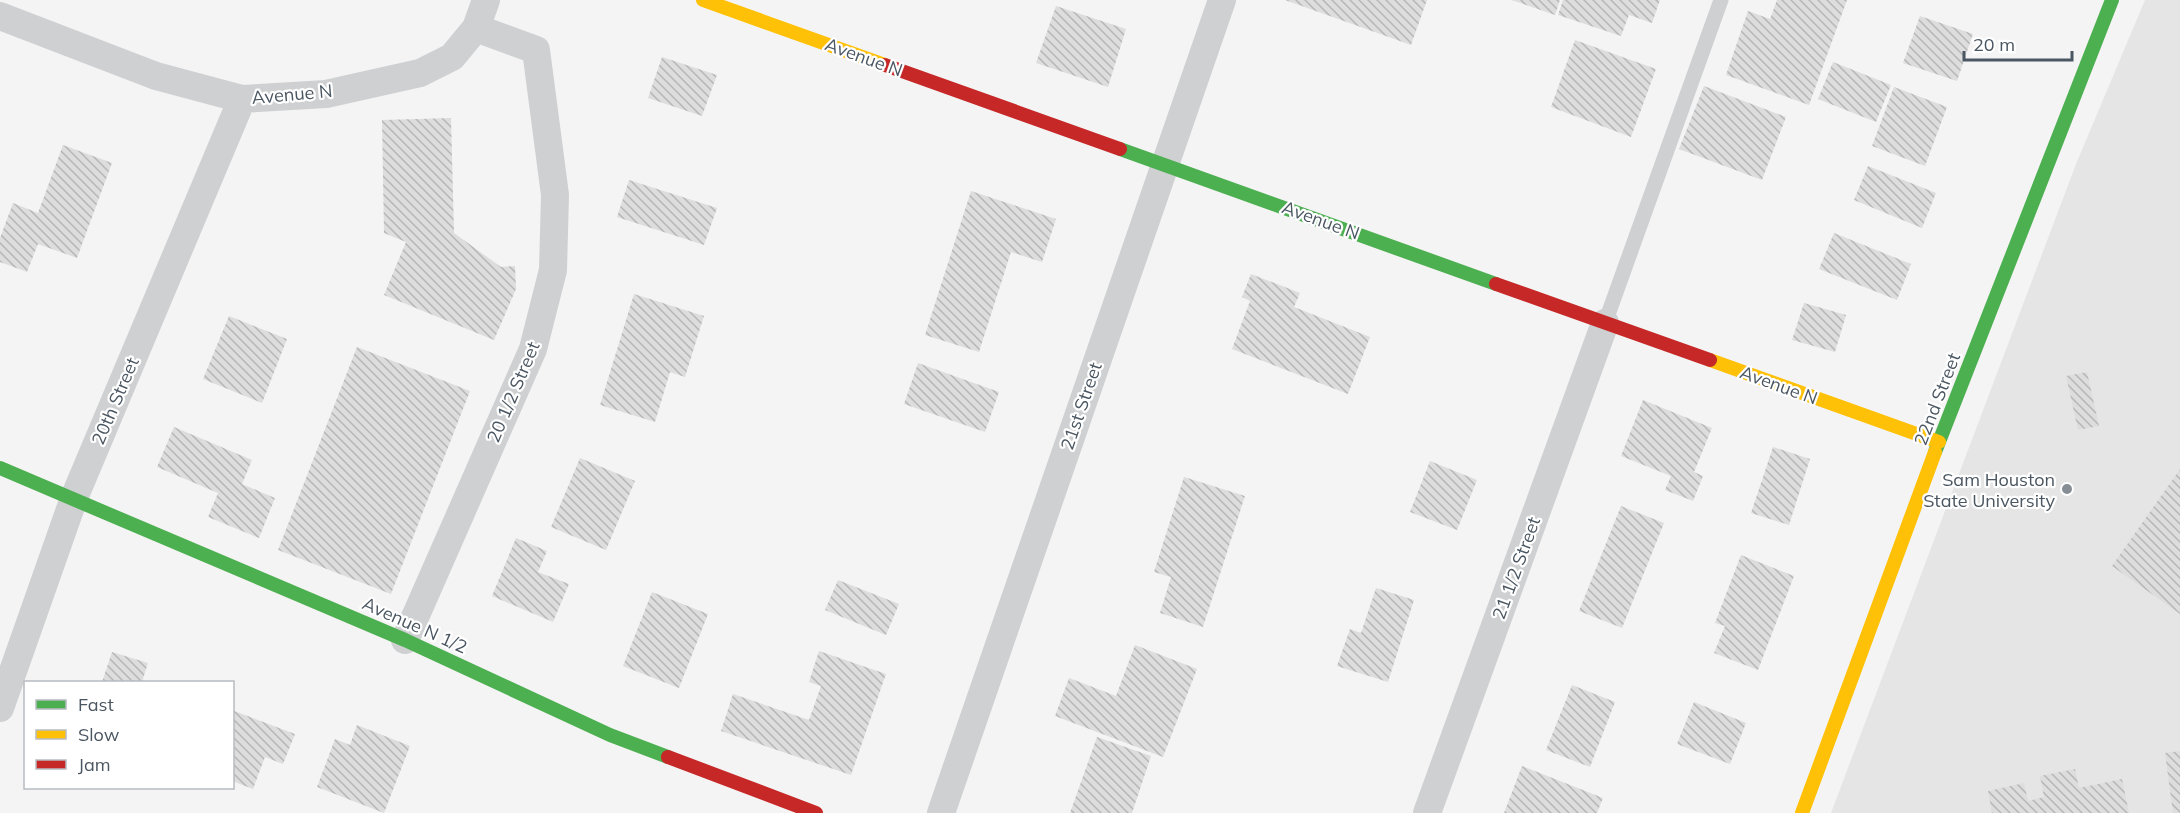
<svg xmlns="http://www.w3.org/2000/svg" width="2180" height="813" font-family="Mulish,sans-serif">
<defs>
<pattern id="building-back-hatch" width="6" height="6" patternUnits="userSpaceOnUse" patternTransform="scale(1.5)"><rect width="6" height="6" fill="#ddddde"/><path d="M-1 5l2 2M0 0l6 6M5-1l2 2" fill="none" stroke="#b5b6b7"/></pattern>
</defs>
<rect width="100%" height="100%" fill="#f4f4f4"/>
<path fill="#e6e5e6" d="M2145,0H2180V813H1831L2076,164Z"/>
<path fill="url(#building-back-hatch)" d="M1285,0H1427L1411,45Z
M1512,0H1560L1555,15Z
M1563,0H1660L1652,23L1629,15L1621,36L1558,15Z
M1777,0H1847L1809,105L1726,75L1748,11L1770,19Z
M1056,6L1126,29L1108,87L1036,63Z
M1920,16L1973,34L1957,81L1903,63Z
M1575,40L1656,69L1631,137L1551,107Z
M662,57L717,75L702,116L648,98Z
M1833,62L1891,85L1876,122L1818,99Z
M1704,86L1786,117L1762,180L1679,149Z
M1894,87L1947,107L1925,166L1872,146Z
M451,118L454,233L501,267L515,266L516,289L494,340L384,295L406,242L384,233L382,120Z
M63,145L112,163L77,258L38,244L27,272L0,262V238L13,203L38,213Z
M1868,166L1936,193L1922,228L1854,200Z
M629,180L717,208L704,245L617,217Z
M971,191L1056,219L1042,262L1011,252L979,352L925,335Z
M1834,233L1911,264L1897,300L1819,269Z
M1251,274L1300,293L1294,307L1370,337L1348,394L1232,349L1250,301L1242,297Z
M634,294L704,316L685,377L670,372L655,422L600,405Z
M1804,303L1846,315L1835,352L1792,340Z
M229,316L287,339L262,403L203,379Z
M357,347L470,391L391,594L278,550Z
M918,363L999,392L985,432L904,404Z
M2087,372L2099,426L2078,430L2066,376Z
M1643,400L1712,428L1694,472L1703,476L1693,501L1665,490L1671,476L1621,456Z
M174,427L252,460L242,484L275,498L259,538L208,517L218,493L157,467Z
M1773,447L1810,459L1789,525L1751,513Z
M580,458L635,481L606,550L551,527Z
M1430,461L1477,480L1457,530L1410,512Z
M2180,469V614L2112,566Z
M1184,477L1245,496L1203,627L1160,613L1171,577L1154,572Z
M1621,506L1664,523L1622,628L1579,611Z
M516,538L547,551L538,572L569,584L553,622L492,596Z
M1741,555L1794,576L1758,670L1714,653L1725,626L1715,623Z
M838,580L899,604L886,635L825,610Z
M1376,588L1414,600L1388,682L1337,666L1350,629L1361,633Z
M652,592L708,614L679,688L623,666Z
M1135,645L1197,669L1163,757L1055,716L1069,678L1116,696Z
M819,651L886,674L851,775L721,731L733,694L809,720L821,686L809,682Z
M112,652L148,663L142,682H102Z
M1572,685L1615,702L1590,767L1546,750Z
M1694,702L1746,723L1730,764L1677,744Z
M232,710L295,734L283,764L265,757L253,789L232,781Z
M357,725L410,746L384,813L317,787L335,739L350,745Z
M1097,737L1151,756L1132,813H1070Z
M2180,751V813H2173L2165,753Z
M1522,766L1603,798L1597,813H1504Z
M2075,769L2079,788L2122,779L2129,813H1992L1988,791L2024,783L2028,801L2044,797L2040,776Z"/>
<g fill="none" stroke-linecap="round" stroke-linejoin="round">
<path stroke="#ced0d2" stroke-width="15" d="M1605,323L1721,0"/>
<path stroke="#ced0d2" stroke-width="28" d="M0,16L156,76L242,99L326,94L420,73L452,57L476,28L486,0
M405,640L533,349L553,270L555,195L536,50L476,28
M0,708L74,498L242,99
M941,813L1222,0
M1427,813L1605,323"/>
<path stroke="#4caf50" stroke-width="14" d="M1120,149L1496,284
M1935,452L2112,0
M0,468L405,640L610,735L668,757"/>
<path stroke="#ffc107" stroke-width="14" d="M703,0L885,65
M1710,360L1939,442
M1802,813L1935,452"/>
<path stroke="#c62828" stroke-width="14" d="M885,65L1120,149
M1496,284L1710,360
M668,757L816,813"/>
</g>
<circle fill="#868d94" stroke="#fff" stroke-width="2" cx="2067" cy="489" r="6"/>
<g text-anchor="middle" dominant-baseline="central" stroke-width="4.5" stroke-linejoin="round" paint-order="stroke">
<g font-size="18" fill="#4a5661" stroke="#fff">
<text transform="translate(864 57) rotate(20)">Avenue N</text>
<text transform="translate(292 94) rotate(-5)">Avenue N</text>
<text transform="translate(1321 220) rotate(20)">Avenue N</text>
<text transform="translate(1779 385) rotate(20)">Avenue N</text>
<text transform="translate(513 392) rotate(-67)">20 1/2 Street</text>
<text transform="translate(1937 399) rotate(-69)">22nd Street</text>
<text transform="translate(115 401) rotate(-67)">20th Street</text>
<text transform="translate(1081 406) rotate(-71)">21st Street</text>
<text transform="translate(1516 568) rotate(-70)">21 1/2 Street</text>
<text transform="translate(415 625) rotate(24)">Avenue N 1/2</text>
</g>
<g font-size="18" fill="#4a5661" stroke="#fff" text-anchor="end">
<text x="2055" y="479">Sam Houston<tspan x="2055" dy="21">State University</tspan></text>
</g>
</g>
<rect x="24" y="681" width="210" height="108" fill="#ffffff" stroke="#b7bbc0" stroke-width="1.5"/>
<rect x="36" y="700" width="30" height="9" fill="#4caf50" stroke="#b7bbc0" stroke-width="1.5"/>
<text x="78" y="711" font-size="18" fill="#4a5661">Fast</text>
<rect x="36" y="730" width="30" height="9" fill="#ffc107" stroke="#b7bbc0" stroke-width="1.5"/>
<text x="78" y="741" font-size="18" fill="#4a5661">Slow</text>
<rect x="36" y="760" width="30" height="9" fill="#c62828" stroke="#b7bbc0" stroke-width="1.5"/>
<text x="78" y="771" font-size="18" fill="#4a5661">Jam</text>
<path d="M1964 51v9h108v-9" fill="none" stroke="#4a5661" stroke-width="3"/>
<text x="1973" y="51" font-size="18" fill="#4a5661" stroke="#ffffff" stroke-width="4.5" paint-order="stroke">20 m</text>
</svg>
